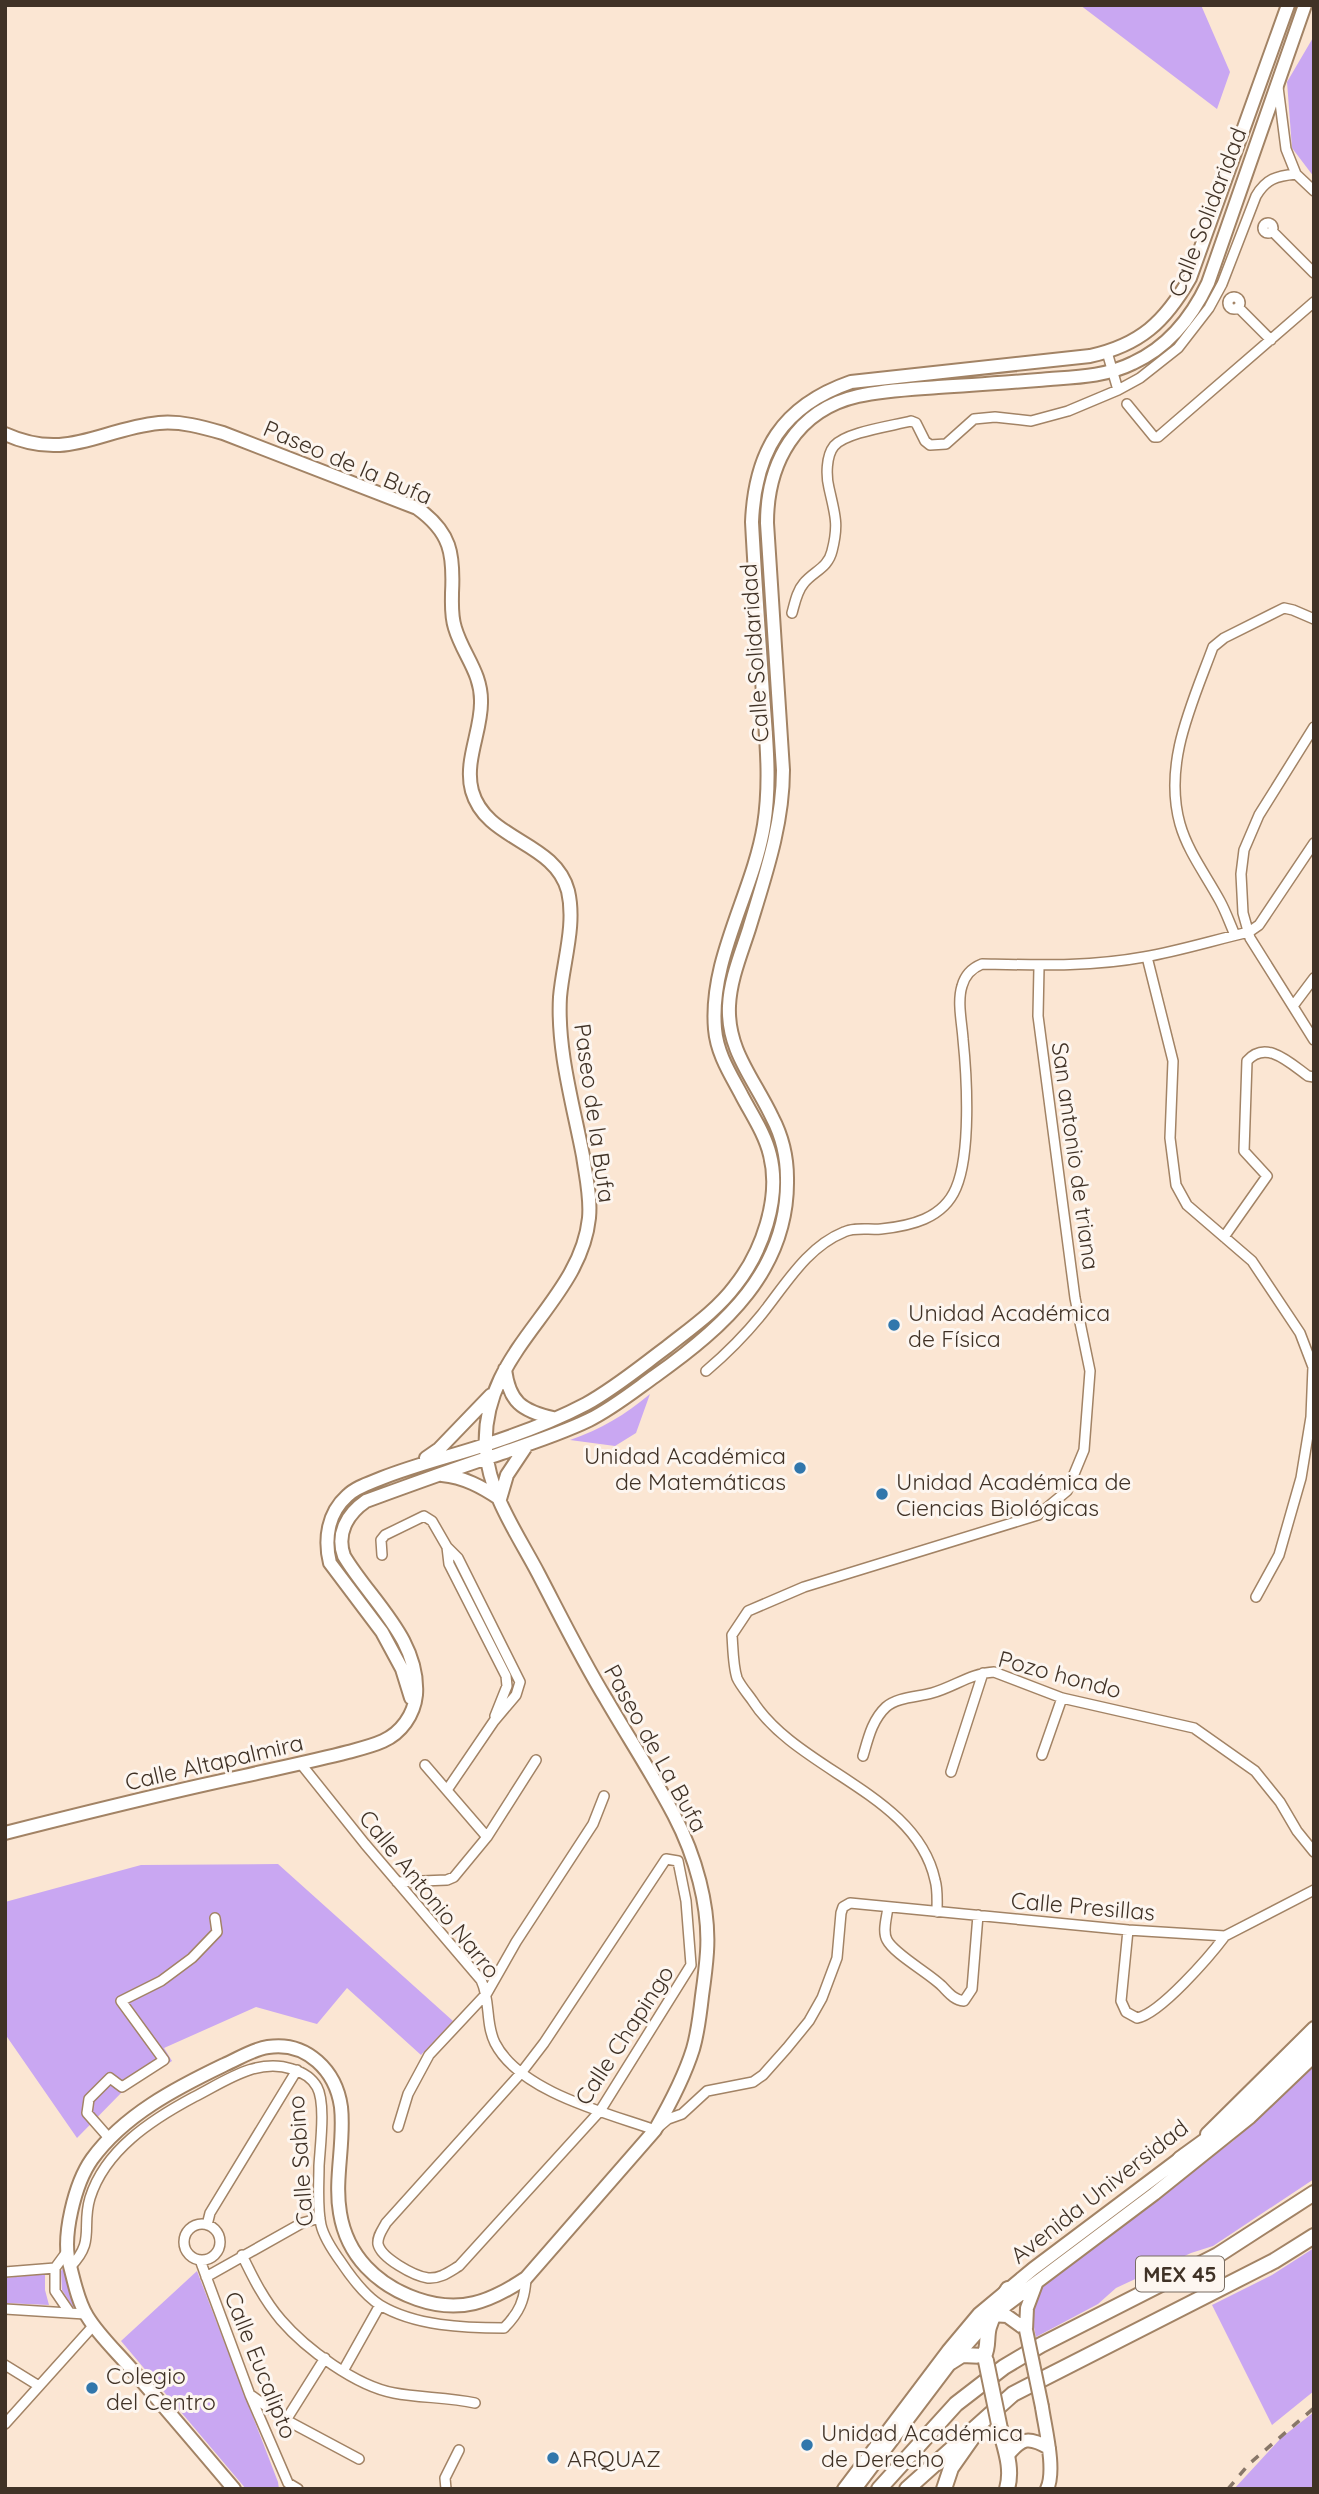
<svg xmlns="http://www.w3.org/2000/svg" width="1319" height="2494" font-family="Quicksand,sans-serif">
<rect width="100%" height="100%" fill="#fbe6d3"/>
<path fill="#c9a7f2" d="M1080,5H1201L1230,72L1217,109Z
M1314,36V177L1292,148L1287,82Z
M650,1394L636,1433L615,1446L570,1440C601,1429 625,1415 650,1394Z
M278,1864L453,2021L421,2055L347,1988L317,2024L256,2007L164,2048L172,2061L124,2090L77,2138L5,2034V1902L141,1865Z
M1314,2066V2179L1213,2246L1191,2253L1116,2288L1098,2304L1036,2337C1031,2316 1031,2302 1043,2284L1233,2141Z
M1314,2248V2391L1272,2425L1212,2305L1272,2275Z
M65,2266L79,2308L73,2307L62,2290L61,2271Z
M197,2271L278,2482L279,2489H246L121,2341Z
M45,2274V2290L49,2305L5,2303V2278Z
M1314,2412V2489H1234L1281,2438Z"/>
<g fill="none" stroke-linecap="round" stroke-linejoin="round">
<defs>
<path id="street" d="M1278,87L1286,149L1296,174L1314,191
M1263 228a5 5 0 1 1 10 0a5 5 0 1 1-10 0Z
M1272,231L1314,273
M1228 303a6 6 0 1 1 12 0a6 6 0 1 1-12 0Z
M1238,307L1271,340
M1107,352L1118,390
M1127,404L1154,437H1158L1314,302
M792,613C795,602 797,591 804,583C814,571 828,568 832,551C839,524 835,515 829,488C826,476 826,456 834,446C846,432 892,426 911,421L916,423L925,441L930,445L946,444L974,419L995,417L1031,421L1068,411L1118,390L1140,378L1178,348L1209,308L1222,284L1256,196C1266,179 1276,176 1296,174
M1314,727L1259,815L1244,850L1241,874L1243,913L1250,938L1314,1040
M1235,935C1230,924 1226,912 1220,901C1206,875 1188,852 1180,824C1163,763 1192,704 1213,647L1224,638L1284,608L1293,610L1314,619
M1147,957L1173,1061L1170,1138L1176,1185L1187,1205L1252,1261L1300,1333L1313,1367L1311,1417L1301,1478L1279,1555L1256,1597
M1293,1006L1314,978
M1224,1237L1267,1176L1244,1151L1247,1061C1266,1039 1290,1063 1308,1076L1314,1077
M706,1371C726,1354 745,1335 762,1314C786,1284 807,1247 844,1232C854,1227 869,1230 881,1229C910,1226 943,1219 956,1188C971,1153 967,1078 963,1039C962,1023 957,1002 962,986C965,975 972,968 982,964C1037,965 1090,967 1144,957C1179,951 1214,940 1249,932L1259,925L1314,843
M447,1547L449,1564L506,1676L507,1686L495,1716
M382,1555L381,1540L385,1535L424,1516L432,1521L447,1547L458,1558L520,1682L516,1695L494,1721L447,1790
M1042,1755L1062,1698
M863,1756C868,1739 872,1720 886,1707C897,1697 918,1697 932,1693C954,1687 971,1673 994,1672L1062,1698L1194,1728L1255,1771L1280,1802L1297,1831L1314,1852
M301,1764L365,1844L481,1980C491,2001 485,2023 495,2043C520,2092 607,2113 655,2130L668,2119L682,2114L707,2091L753,2082L763,2075L787,2048L809,2021L822,1998L837,1958L841,1913L843,1907L850,1903L1128,1930L1225,1936L1314,1890
M425,1765L487,1837
M951,1772L983,1673
M666,1859L678,1861L686,1901L691,1965L600,2111L459,2266C449,2272 440,2279 428,2278C414,2276 381,2258 378,2244C377,2236 383,2229 386,2223L521,2073L544,2043Z
M397,1882L447,1880L454,1877L487,1837L536,1760
M888,1907C887,1917 882,1931 887,1940C894,1954 929,1973 942,1986C949,1993 954,2000 964,2001L972,1989L978,1915
M937,1912C937,1901 938,1890 935,1880C916,1793 797,1771 752,1700C747,1693 740,1685 737,1678C733,1666 733,1648 732,1635L748,1611L804,1587L1038,1515L1067,1491L1084,1450L1090,1371L1075,1298L1038,1016L1039,967
M1128,1930L1121,2001L1126,2012L1137,2018C1160,2014 1210,1956 1225,1936
M398,2127L408,2094L429,2055L487,1993L516,1942L593,1824L604,1796
M109,2138L87,2113L89,2099L110,2078L122,2087L164,2060L121,2001L161,1981L192,1958L217,1932L215,1918
M184 2242a18 18 0 1 1 36 0a18 18 0 1 1-36 0Z
M207,2225L210,2213L297,2070
M242,2255C253,2278 264,2300 281,2320C306,2349 356,2386 394,2393C420,2398 448,2397 475,2403
M200,2260L250,2395L288,2483L298,2489
M70,2267C96,2241 81,2228 90,2198C105,2150 151,2120 194,2097C224,2082 257,2057 292,2069C302,2072 312,2078 317,2087C326,2103 320,2147 319,2166C319,2185 317,2207 321,2225C324,2238 333,2251 341,2262C351,2277 364,2295 380,2305C415,2326 464,2328 504,2328C519,2313 525,2300 526,2278
M55,2268V2291L70,2313
M5,2272L55,2268L66,2253
M206,2277L302,2223L320,2218
M5,2309L85,2314
M5,2365L39,2386
M343,2371L380,2305
M252,2396L286,2420L359,2459
M286,2420L325,2358
M5,2424L94,2325
M446,2489L445,2478L459,2450"/>
<path id="secondary" d="M5,434C67,462 100,429 159,423C181,421 202,427 223,433L417,508C451,532 454,554 452,593C452,605 451,616 455,628C463,655 482,673 481,703C481,732 464,762 472,791C486,841 555,841 568,891C576,925 563,962 560,997C557,1050 573,1104 583,1156C586,1177 591,1197 589,1218C580,1305 479,1351 486,1450C489,1494 518,1535 538,1573C560,1615 581,1658 606,1699C628,1737 653,1775 674,1815C695,1855 710,1906 707,1952C706,1967 704,1982 702,1996C700,2014 698,2032 693,2049C684,2078 670,2104 655,2130L526,2278C490,2302 460,2314 417,2299C377,2285 347,2256 340,2213C334,2179 345,2142 341,2107C336,2071 307,2041 268,2047C253,2049 238,2059 224,2065C176,2088 124,2115 92,2159C75,2183 61,2238 70,2266C74,2281 78,2302 87,2316C99,2336 119,2354 134,2372C168,2411 201,2450 234,2489
M505,1369C509,1402 522,1411 553,1418
M426,1458L439,1449L491,1395
M442,1475C464,1477 482,1487 500,1499L507,1475L527,1445
M411,1698L402,1669L382,1632L330,1563C324,1539 328,1513 347,1496C356,1487 370,1483 382,1478C415,1465 448,1457 482,1446C516,1435 554,1421 586,1404C615,1388 640,1367 667,1347C691,1328 717,1310 735,1286C762,1252 781,1198 770,1155C765,1134 752,1115 742,1096C731,1075 717,1054 715,1029C709,959 753,893 764,825C771,781 766,737 763,694C759,636 755,579 752,522C755,451 782,406 851,382L1090,356C1140,345 1165,322 1190,278L1288,5
M5,1833C84,1813 164,1793 244,1776C279,1768 313,1761 348,1752C359,1749 372,1746 383,1741C401,1733 414,1715 416,1695C420,1639 370,1600 344,1556C336,1534 347,1514 366,1501C407,1486 448,1471 490,1457C523,1446 558,1435 589,1420C613,1408 634,1391 655,1376C724,1327 789,1270 787,1178C787,1158 782,1136 772,1117C754,1079 727,1050 729,1006C730,980 741,954 749,929C765,876 783,825 783,770L767,523C767,463 796,410 858,396C884,390 911,389 938,387C975,385 1012,382 1050,379C1078,377 1107,376 1133,363C1168,347 1192,317 1208,283L1305,5
M1207,2134L1314,2028
M991,2315L1007,2316L1025,2329
M1026,2330L1027,2308L1036,2284
M1042,2407C1045,2428 1056,2470 1047,2489
M1007,2456C1022,2438 1028,2436 1049,2448
M844,2489L948,2351L979,2314L1033,2269L1186,2154
M855,2489L951,2362L993,2315L1154,2194L1250,2117L1314,2056"/>
<path id="primary" d="M1180,2159L1227,2125L1314,2044
M986,2361L984,2356C989,2346 986,2337 989,2327C993,2313 1001,2301 1008,2289
M951,2362L962,2355L984,2356
M1000,2429C1005,2449 1013,2468 1007,2489
M879,2489L956,2404L1004,2367L1041,2345L1218,2255L1314,2193
M907,2489L1013,2394L1274,2261L1314,2236
M944,2489L951,2468L977,2431"/>
</defs>
<use href="#street" stroke="#a28365" stroke-width="12"/>
<use href="#secondary" stroke="#a28365" stroke-width="16"/>
<use href="#primary" stroke="#a28365" stroke-width="18"/>
<use href="#street" stroke="#fff" stroke-width="9"/>
<use href="#secondary" stroke="#fff" stroke-width="12"/>
<use href="#primary" stroke="#fff" stroke-width="14"/>
<path stroke="#887769" stroke-width="3.5" stroke-dasharray="9 9" stroke-linecap="butt" d="M1228,2489L1249,2464L1314,2408"/>
<defs>
<path id="secondary-bridge" d="M1026,2330L1042,2407"/>
<path id="primary-bridge" d="M986,2361L1000,2429"/>
</defs>
<use href="#secondary-bridge" stroke="#a28365" stroke-width="16" stroke-linecap="butt"/>
<use href="#primary-bridge" stroke="#a28365" stroke-width="18" stroke-linecap="butt"/>
<use href="#secondary-bridge" stroke="#fff" stroke-width="12"/>
<use href="#primary-bridge" stroke="#fff" stroke-width="14"/>
</g>
<g fill="#3177ac" stroke="#fdf6f0" stroke-width="2.5">
<circle cx="894" cy="1325" r="7"/>
<circle cx="800" cy="1468" r="7"/>
<circle cx="882" cy="1494" r="7"/>
<circle cx="92" cy="2388" r="7"/>
<circle cx="807" cy="2445" r="7"/>
<circle cx="553" cy="2458" r="7"/>
</g>
<g text-anchor="middle" dominant-baseline="central" stroke-width="6" stroke-linejoin="round" paint-order="stroke">
<rect fill="#fdf6f0" stroke="#796d63" stroke-width="2" x="1136" y="2256.5" width="88" height="35" rx="5"/>
<g font-size="21" font-weight="bold" fill="#403226">
<text x="1180" y="2274">MEX 45</text>
</g>
<g font-size="23" fill="#403226" stroke="#fdf6f0">
<text transform="translate(1207 212) rotate(-69)">Calle Solidaridad</text>
<text transform="translate(348 462) rotate(23)">Paseo de la Bufa</text>
<text transform="translate(754 653) rotate(-94)">Calle Solidaridad</text>
<text transform="translate(595 1113) rotate(82)">Paseo de la Bufa</text>
<text transform="translate(1076 1156) rotate(82)">San antonio de triana</text>
<text transform="translate(1060 1674) rotate(15)">Pozo hondo</text>
<text transform="translate(656 1748) rotate(61)">Paseo de La Bufa</text>
<text transform="translate(214 1762) rotate(-13)">Calle Altapalmira</text>
<text transform="translate(430 1894) rotate(51)">Calle Antonio Narro</text>
<text transform="translate(1083 1906) rotate(5)">Calle Presillas</text>
<text transform="translate(624 2035) rotate(-57)">Calle Chapingo</text>
<text transform="translate(300 2161) rotate(-94)">Calle Sabino</text>
<text transform="translate(1099 2191) rotate(-38)">Avenida Universidad</text>
<text transform="translate(261 2365) rotate(68)">Calle Eucalipto</text>
</g>
<g font-size="23" fill="#403226" stroke="#fdf6f0" text-anchor="start">
<text x="908" y="1312">Unidad Académica<tspan x="908" dy="26">de Física</tspan></text>
<text x="786" y="1455" text-anchor="end">Unidad Académica<tspan x="786" dy="26">de Matemáticas</tspan></text>
<text x="896" y="1481">Unidad Académica de<tspan x="896" dy="26">Ciencias Biológicas</tspan></text>
<text x="106" y="2375">Colegio<tspan x="106" dy="26">del Centro</tspan></text>
<text x="821" y="2432">Unidad Académica<tspan x="821" dy="26">de Derecho</tspan></text>
<text x="567" y="2458">ARQUAZ</text>
</g>
</g>
<rect width="1319" height="2494" fill="none" stroke="#403226" stroke-width="14"/>
</svg>
